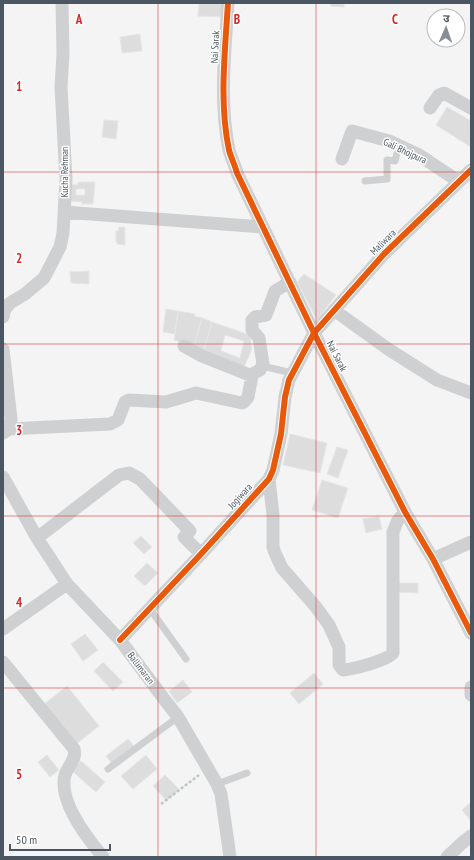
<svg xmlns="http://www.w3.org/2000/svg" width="474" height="860" font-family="'PT Sans Narrow','Noto Sans Devanagari',sans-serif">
<rect width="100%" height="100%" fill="#f4f4f4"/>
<path fill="#ddddde" stroke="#e5e6e7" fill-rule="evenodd" d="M199,3L225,4L224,17L198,16Z
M331,3H344V7L331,6Z
M140,34L142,51L122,53L120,37Z
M447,107L471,121V147L436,125Z
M104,120L118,121L116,139L102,137Z
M78,182H95L93,204H82V202L71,201L67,184L78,185ZM76,189H85V195H76Z
M119,227H125V245L117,244V242H116V231H118Z
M89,271V284L71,283L70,272Z
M304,274L336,295L317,320L297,282Z
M166,309L178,311L175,334L163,332Z
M178,311L195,314L194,316L202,318L194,346L174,340Z
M202,318L212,322L203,352L194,346Z
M212,322L250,335L252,349L244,367L203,352ZM225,335L244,341L240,358L221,351Z
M290,434L327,443L320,473L283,465Z
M337,447L348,450L338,478L327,474Z
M322,480L348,488L338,518L312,510Z
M379,516L382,529L366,533L363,519Z
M141,536L152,547L144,554L133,543Z
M147,563L158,573L145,586L134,576Z
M395,583H418V593L395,592Z
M85,634L98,650L83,661L71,644Z
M103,662L123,682L113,691L94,671Z
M314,673L323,684L299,704L290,693Z
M183,680L192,692L177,703L169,691Z
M67,686L99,726L75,745L43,705Z
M128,739L134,746L112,764L106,756Z
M47,755L59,770L50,777L38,762Z
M146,755L157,769L133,789L121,776Z
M81,761L105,782L96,792L72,771Z
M165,775L179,789L167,801L153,786Z
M471,802V821L462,810Z"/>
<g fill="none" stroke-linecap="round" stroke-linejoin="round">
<path stroke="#bcc7c4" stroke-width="2.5" stroke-dasharray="3 2" stroke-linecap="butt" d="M161,804L199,775"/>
<path stroke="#ced0d2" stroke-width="7" d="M365,181L387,179V160L395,161L399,146
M262,366L292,373
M150,609L186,659
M108,769L178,717
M217,784L247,773"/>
<path stroke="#ced0d2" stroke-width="13" d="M228,3C225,52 219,102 229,150C231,158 235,165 237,173L314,333L405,512L433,559L471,633
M430,108L439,95L444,93L471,108
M342,159L352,131L389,141L419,155L458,181
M64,212L263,227
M334,310L388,349L437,380L471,393
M3,317L5,309L10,303L25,294L44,278L60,247L63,233L66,179L61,87L63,54L62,3
M184,346L202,356L252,376
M3,349L11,419L9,429L3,433
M9,429L110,424L118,420L125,402L129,400L166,402L196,393L242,403L244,402L248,397L252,376L254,373L260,370L263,364L259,338L252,330V320L255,317L266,315L275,291L290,282
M3,477L37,538L67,584L120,640L164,699L178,717L217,784L221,794L230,857
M269,479L273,515V547L275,553L282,568L316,607L329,625L339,647V665L343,670C354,669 386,661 393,653V532L398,520L405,512
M37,538L119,475L129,473L140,479L190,531L184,537L201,554
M433,559L471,542
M3,629L67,584
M120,640L201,554L269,479L273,470L281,434L285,397L289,380L314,333L384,254L471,170
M3,662L74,749C77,759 68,766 65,775C58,801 87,838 103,857
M471,687V695
M447,857L462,843L471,836"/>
<defs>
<path id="cycleway" d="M228,3C225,52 219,102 229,150C231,158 235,165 237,173L314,333L405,512L433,559L471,633
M120,640L201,554L269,479L273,470L281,434L285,397L289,380L314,333L384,254L471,170"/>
</defs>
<use href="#cycleway" stroke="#fff" stroke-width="8"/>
<use href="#cycleway" stroke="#e8590c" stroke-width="6"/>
</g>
<path fill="none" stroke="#d62828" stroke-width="1" stroke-opacity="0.55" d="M158,3V857M316,3V857M3,172H471M3,344H471M3,516H471M3,688H471"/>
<g text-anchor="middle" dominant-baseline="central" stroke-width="3" stroke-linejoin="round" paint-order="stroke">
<g font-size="10" fill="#4a5661" stroke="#fff">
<text transform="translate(215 47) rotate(-87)">Nai Sarak</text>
<text transform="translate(405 151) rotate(25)">Gali Bhojpura</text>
<text transform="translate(64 172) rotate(-90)">Kucha Rehman</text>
<text transform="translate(383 242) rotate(-45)">Maliwara</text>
<text transform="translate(337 356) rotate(63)">Nai Sarak</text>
<text transform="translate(240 496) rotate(-48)">Jogiwara</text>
<text transform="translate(141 668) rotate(53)">Ballimaran</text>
</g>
</g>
<g font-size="13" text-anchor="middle" font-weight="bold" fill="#d62828" stroke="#fff" stroke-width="3" stroke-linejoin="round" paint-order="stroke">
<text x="79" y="24">A</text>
<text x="237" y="24">B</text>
<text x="395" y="24">C</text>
<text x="19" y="91">1</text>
<text x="19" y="263">2</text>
<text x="19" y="435">3</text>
<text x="19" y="607">4</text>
<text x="19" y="779">5</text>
</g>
<rect width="474" height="860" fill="none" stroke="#4a5661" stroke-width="8"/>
<g transform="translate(446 28) rotate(2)"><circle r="19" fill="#ffffff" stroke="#b7bbc0"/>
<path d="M0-3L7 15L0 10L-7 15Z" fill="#868d94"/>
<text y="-6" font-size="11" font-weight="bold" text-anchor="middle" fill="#4a5661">उ</text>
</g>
<path d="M10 844v6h100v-6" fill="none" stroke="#4a5661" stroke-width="2"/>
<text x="16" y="844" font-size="12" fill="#4a5661" stroke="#ffffff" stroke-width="3" paint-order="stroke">50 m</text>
</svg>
